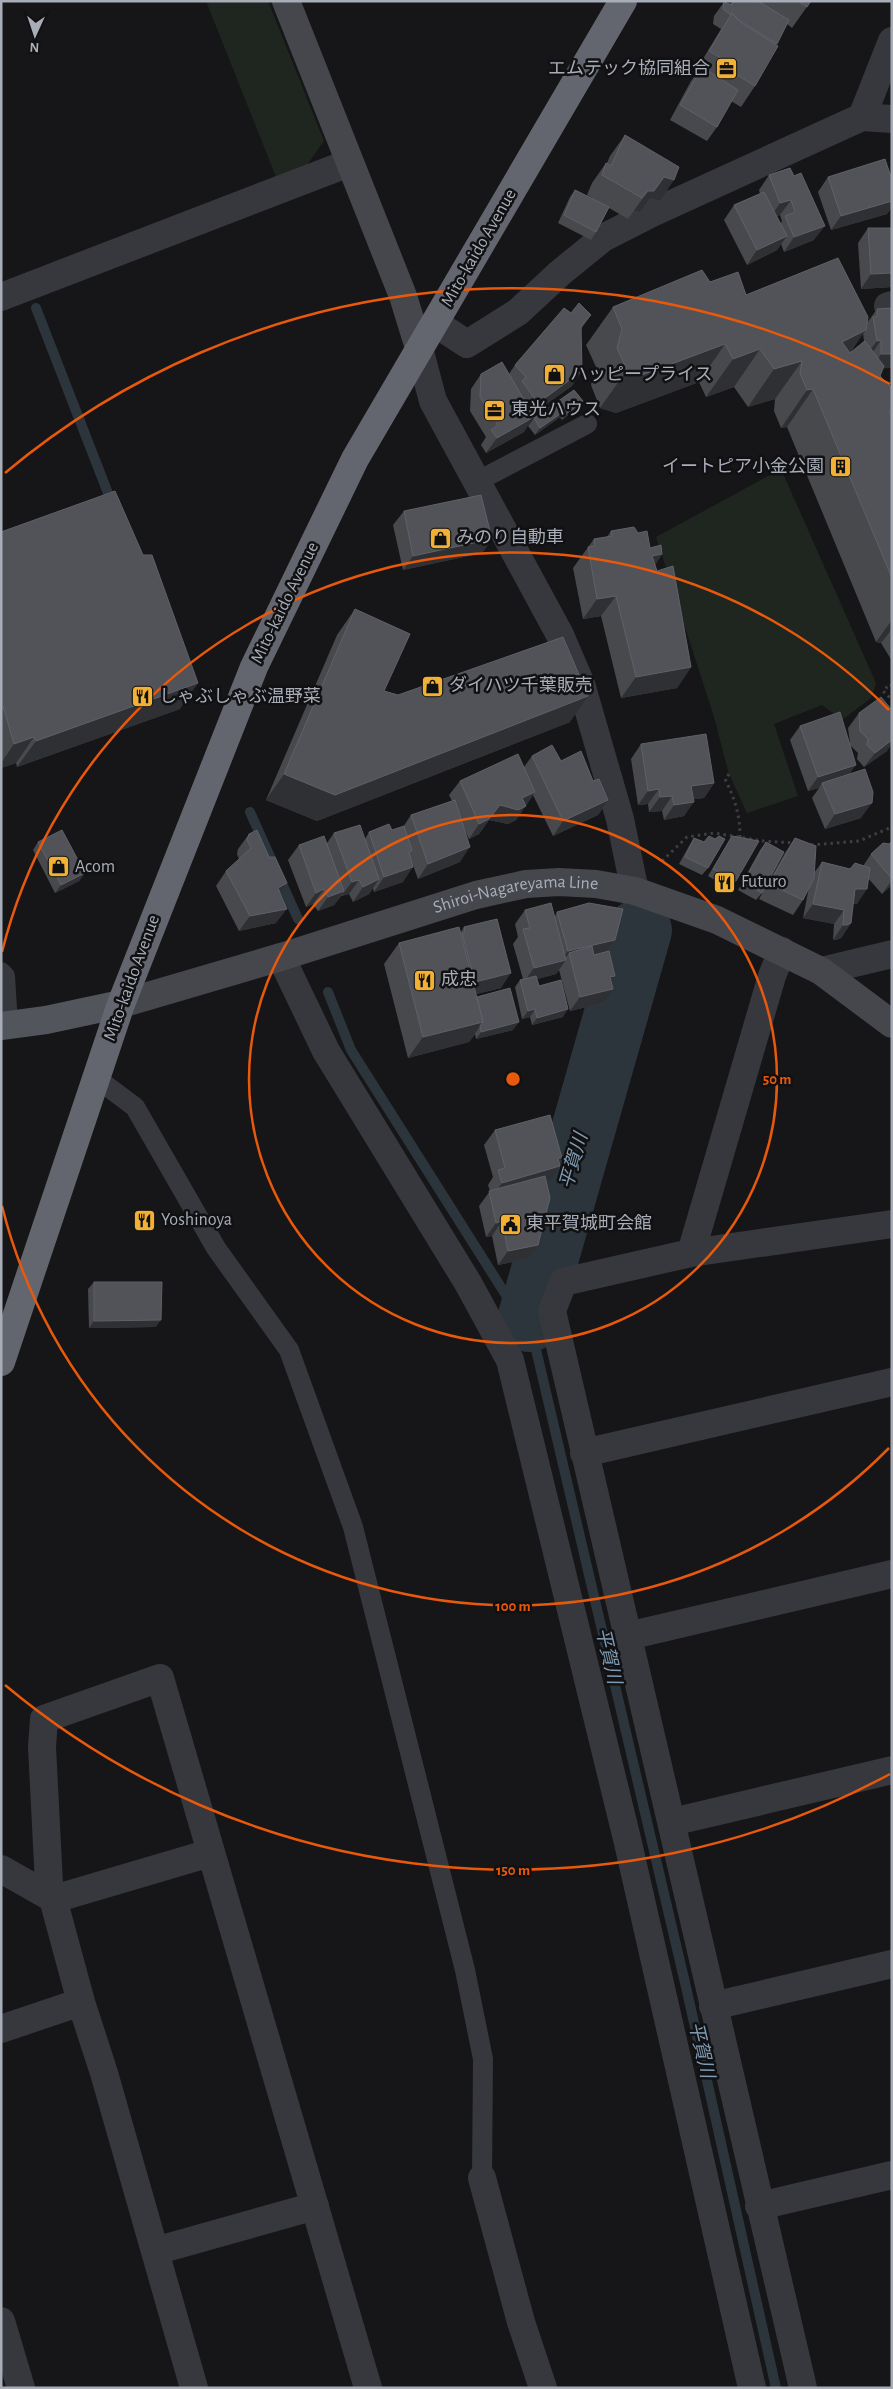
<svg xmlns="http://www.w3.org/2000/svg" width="893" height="2389" font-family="'Alegreya Sans','Noto Sans JP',sans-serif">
<rect width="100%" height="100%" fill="#161618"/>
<path fill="#1e261f" d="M206,1H268L324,141L307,165L276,177Z
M781,469L876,683L871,698L842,720L822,705L774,724L798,796L747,813L729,774L714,717L656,537Z"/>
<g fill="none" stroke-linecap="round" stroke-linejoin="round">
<path stroke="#2c353c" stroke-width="10" d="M36,308L113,506
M250,812L298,919
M328,992L351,1050L516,1311L529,1320L686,1987L776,2388"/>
<path stroke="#2c353c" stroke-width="64" d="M529,1320L640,930"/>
<path stroke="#3d3f44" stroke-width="3" stroke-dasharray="2.5 4" stroke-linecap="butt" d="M892,686L890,684L883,691L892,700
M729,774L725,779C735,799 740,815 740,837
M811,845L859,841L892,827
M662,861L687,837L714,833L763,841L795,843"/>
<path stroke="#37383d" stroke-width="20" d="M476,482L587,424
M1,972L5,976L8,1025
M96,1078L135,1107L216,1248L289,1350L353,1527L465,1970L483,2059L482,2178"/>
<path stroke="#37383d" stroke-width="28" d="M862,117L892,41
M1,297L349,163
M888,306L892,305
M435,323L467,344L518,312L560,273L603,238L652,213L862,117L892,119
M419,348L433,401L560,635L581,684L620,819L635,891
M281,957L326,1051L468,1283L510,1360L628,1843L752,2388
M821,971L892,954
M691,1253L772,976L782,951
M584,1453L892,1382
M628,1636L892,1574
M672,1822L892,1770
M1,1869L54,1899L210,1853
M713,2006L892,1964
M1,2029L81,2002
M482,2178L521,2322L543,2388
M759,2206L892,2175
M155,2251L315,2206
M1,2321L21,2388
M194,2388L104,2073L81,2002L49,1884L42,1747L44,1719L160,1678L368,2388
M803,2388L552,1311L563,1282L691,1253L892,1224"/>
<g stroke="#45474d" stroke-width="28">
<path d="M286,1L403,296L419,348"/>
<path id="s1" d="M121,1004L281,957L476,895L526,884L559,882L596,884L635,891L717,920L821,971L892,1024"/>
</g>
<path stroke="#53555c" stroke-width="28" d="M1,1026L46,1020L121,1004"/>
<path stroke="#63666e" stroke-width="28" d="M1,1362L121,1004L254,667L355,459L623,1"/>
</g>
<path fill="#47494d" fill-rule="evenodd" d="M732,1H811L792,28L787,24L755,86L741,107L731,101L717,127L707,141L670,120L691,81L697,73L695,72L721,29L713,24L714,16L724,2L730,4Z
M625,135L660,201L650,198L640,212L634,211L628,219L609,208L596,232L591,240L558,223L570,197L575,190L594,199L587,195L592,183L606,163H607L610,156Z
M790,168L814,240L784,252L781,244L777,250L747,265L724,220L734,205L760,194L759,190L769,175ZM780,215L782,221L780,224L777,216Z
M828,177L892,180V207L887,214L831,230L818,192Z
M868,228H892V287L861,289L858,243Z
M710,282L746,295L867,323L877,309L892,308V368H883L880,376L891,388L892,387V661L881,643L876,642L787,427L781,428L774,411L775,399L748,407L734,387L706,397L699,382L616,413L600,408L591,385L596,367L586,345L613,307ZM863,333L864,341L850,353Z
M571,313L591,315L581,329L572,386L532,414L524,432L486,453L481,445L486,437L470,411L471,389L481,374H509L515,365Z
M583,401L577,408L562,420L560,417L535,435L528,426L534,418Z
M404,511L492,539L482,553L403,570L393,525Z
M611,531L638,533L650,548L662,554L655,565L691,667L677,688L621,698L601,616L583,619L573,568L594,539L607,537Z
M1,532L180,709L17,767L16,763L1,768Z
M355,609L384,691L398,695L570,722L317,821L266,800L337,635Z
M859,713L887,751L864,767L857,759L858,753L851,746L850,774L861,818L825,829L812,798L819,788L808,791L790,740L800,726L850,743L848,728Z
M641,744L714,783L704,798L694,799L684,816L664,820L662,811L649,812L648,804L638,805L631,759Z
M532,756L561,761L593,781L608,800L598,815L553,836L533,795L516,820L508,824L489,820L479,834L469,839L463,826L460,862L418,879L410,857L403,882L374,892L373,888L369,894L353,902L349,894L341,896L334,905L318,911L313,904L306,907L288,860L299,845L327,843L334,833L365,839L369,832L392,830L403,827L411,815L452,801L449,795L460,781L524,767Z
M249,834L280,893L276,923L239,931L216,886L226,871L239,859L237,854L238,849Z
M732,836L736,881L730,889L708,876Z
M694,838L704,842L715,839L708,868L702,875L679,864L689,846Z
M795,838L814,873L822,862L850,869L863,866L871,854L889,844L892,841V885L882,894L868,878L857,904H853L851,923L841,938L836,940H833L834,924L803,918L809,887L803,900L793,915L759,899L785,853Z
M38,842L85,873L79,881L55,893L33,850Z
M766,842L762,893L756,900L738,890L760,850Z
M525,910L555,916L557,912L615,940L607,952L615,976L611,982L603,1003L570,1011L559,970L556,974L537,979L539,986L563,1017L532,1025L530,1017L522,1019L515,987L520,980L523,979L513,944L518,937L515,924Z
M464,927L501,988L476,994L477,997L513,1030L476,1039L475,1034L469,1042L408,1058L384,964L399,943L460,933Z
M495,1130L559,1162L550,1180L546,1181L528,1259L498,1265L492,1236L486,1237L479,1206L490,1191L488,1185L493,1177L484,1145Z
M94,1282L156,1327L89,1328L88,1289Z"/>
<path fill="#2f3033" d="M664,177L674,180L660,201L650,198L640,212L634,211L628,219L648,191Z
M791,200L780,215L770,218L780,203Z
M892,201V207L887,214L831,230L841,216Z
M825,226L814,240L784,252L794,237Z
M787,236L777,250L747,265L757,250Z
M892,273V287L861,289L871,274Z
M866,330L839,367L842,342Z
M881,340L871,355H866L877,341Z
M725,344L699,382L616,413L600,408L627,370Z
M760,349L734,387L706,397L733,359Z
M881,354H892V368L871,369Z
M802,361L775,399L748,407L774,369Z
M582,371L572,386L527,418L538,403Z
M813,389L787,427L781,428L807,390Z
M583,401L577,408L562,420L568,413Z
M566,410L560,417L535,435L540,428Z
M534,417L524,432L486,453L497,438Z
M492,539L482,553L403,570L413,556Z
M662,554L648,575L652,556Z
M616,596L601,616L583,619L597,599Z
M892,620V629L881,643L876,642Z
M691,667L677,688L621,698L636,677Z
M198,683L180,709L17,767L36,741Z
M588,696L570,722L317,821L266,800L284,774Z
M34,737L16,763L1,768V763L14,744Z
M892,740V744L887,751L864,767L875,753Z
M856,765L846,779L822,783L819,788L808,791L818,777Z
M714,783L704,798L680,801L691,786Z
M659,789L648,804L638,805L648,791Z
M535,792L516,820L508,824L489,820L479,834L469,839L479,824L500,805L522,798Z
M672,796L662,811L649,812L660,797Z
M608,800L598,815L553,836L563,821Z
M694,802L684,816L664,820L674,805Z
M872,803L861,818L825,829L835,814Z
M470,847L460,862L418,879L428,864Z
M413,867L403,882L374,892L384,877Z
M85,873L79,881L55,893L61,885Z
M379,879L369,894L353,902L363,887Z
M359,880L349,894L341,896L352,882Z
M892,880V885L882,894Z
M287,883L277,898L278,888Z
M324,889L313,904L306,907L316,893Z
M855,889H867L857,904L844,903Z
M344,891L334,905L318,911L328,897Z
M813,904L844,910L834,924L803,918Z
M287,909L276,923L239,931L250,916Z
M851,923L841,938L836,940H833L843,925Z
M615,940L605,955L571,962L569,953L564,960H566L556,974L523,983L534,968L560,961L568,951Z
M511,973L501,988L464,997L475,982Z
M615,976L606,990L613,989L603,1003L570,1011L580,997L610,977Z
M535,1009L530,1017L522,1019L528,1011Z
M568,1009L563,1017L532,1025L537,1018Z
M483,1022L469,1042L408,1058L423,1037Z
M519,1022L513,1030L476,1039L481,1032Z
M558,1158H562L555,1167L560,1166L550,1180L492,1197L502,1183Z
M502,1221L492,1236L486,1237L496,1223Z
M538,1245L528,1259L498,1265L508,1251Z
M161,1320L156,1327L89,1328L94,1321Z"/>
<path fill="#525359" stroke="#5f6168" d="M734,1H758L789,20L777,44L737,19L732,13L731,15L723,9L724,2L732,5Z
M798,1H811L807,7Z
M732,13L743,24L778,46L755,86L719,64L721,58L709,51Z
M702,67L738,90L717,127L680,105Z
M625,135L679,167L674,180L664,177L654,191H648L642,198L602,175L606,163L611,166Z
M885,159L892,180V201L841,216L828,177Z
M790,168L794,176L801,173L825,226L794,237L785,216L795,212L791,200L780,203L769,175Z
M575,190L609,207L596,232L564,215Z
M764,192L787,236L757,250L734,205Z
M868,228H892V273L871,274Z
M838,258L868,317L866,330L842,342L850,353L865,341L884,366L880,376L892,388V408L889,412L892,416V578L813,389L807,390L800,373L802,361L774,369L760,349L733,359L725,344L642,375L627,370L617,348L622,329L613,307L702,270L710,282L738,272L746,295Z
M579,303L591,315L581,326L582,371L538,403L522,381L526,377L515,365L564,308L571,313Z
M892,308V354H881V340L877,341L873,317H877V309Z
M502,362L534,417L497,438L491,430L498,425L480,397L481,374Z
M574,390L583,401L568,413L566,410L540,428L534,418Z
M115,491L143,555H152L198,683L36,741L34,737L14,744L3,706L1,707V532Z
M481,495L492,539L413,556L404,511Z
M634,527L638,533L647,531L650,548L661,545L662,554L652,556L657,571L673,566L691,667L636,677L616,596L597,599L588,547L595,546L594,539L612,536L611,531Z
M355,609L410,634L384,691L398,695L563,637L588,696L335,795L284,774Z
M881,697L892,710V740L875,753L867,745L868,739L860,731L859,713Z
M840,712L856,765L818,777L800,726Z
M706,734L714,783L691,786L694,802L674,805L672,796L660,797L659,789L648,791L641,744Z
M552,745L561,761L581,751L593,781L599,779L608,800L563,821L532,756Z
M518,754L535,792L522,798L526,806L518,810L500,805L489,819L479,824L460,781Z
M865,769L873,792L872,803L835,814L822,783Z
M455,800L470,847L428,864L411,815Z
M389,824L392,830L404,826L412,850L409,852L413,867L384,877L369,832Z
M360,825L379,879L363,887L359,880L352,882L334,833Z
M62,830L85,873L61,885L38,842Z
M257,830L269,857H275L287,883L278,888L287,909L250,916L226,871L251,848L247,840L249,834Z
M324,836L344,891L328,897L324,889L316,893L299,845Z
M709,836L715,839L719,836L725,839L708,868L685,857L694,838L704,842Z
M732,836L759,841L736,881L713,869Z
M795,838L816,846L814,878L803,900L769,884Z
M892,841V879L871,854L883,843L889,844Z
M766,842L784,852L762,893L743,883Z
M822,862L850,869L855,863L870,868L867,889H855L851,923L847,925H843L844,910L813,904Z
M551,903L566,960L534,968L523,929L530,928L525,910Z
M589,903L623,909L615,940L568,951L557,912Z
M497,919L511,973L475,982L462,933L465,932L464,927Z
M459,927L483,1022L423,1037L399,943Z
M592,946L594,955L609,951L615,976L610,977L613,989L580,997L569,953Z
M536,976L539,986L561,980L568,1009L537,1018L535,1009L528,1011L520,980Z
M510,988L519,1022L481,1032L480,1026L483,1022L477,997Z
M550,1115L562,1158H558L560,1166L502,1183L498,1170L505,1168L495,1130Z
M545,1176L550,1198L538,1245L508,1251L502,1221L496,1223L489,1191Z
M94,1282H162L161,1320L94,1321Z"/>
<g fill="none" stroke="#e8590c" stroke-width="2.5">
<circle cx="513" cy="1079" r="264"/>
<path d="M889 1448A527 527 0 0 1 2 1206M2 952A527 527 0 0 1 889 710"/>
<path d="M890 1774A791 791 0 0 1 5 1685M5 473A791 791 0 0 1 890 384"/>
</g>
<defs>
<symbol id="office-square" viewBox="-11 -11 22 22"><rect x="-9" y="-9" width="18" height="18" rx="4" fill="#f2b134" stroke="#111113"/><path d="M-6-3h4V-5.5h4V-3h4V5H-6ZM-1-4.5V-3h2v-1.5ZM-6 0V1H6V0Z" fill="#111"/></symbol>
<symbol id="shop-square" viewBox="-11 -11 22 22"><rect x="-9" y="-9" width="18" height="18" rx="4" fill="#f2b134" stroke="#111113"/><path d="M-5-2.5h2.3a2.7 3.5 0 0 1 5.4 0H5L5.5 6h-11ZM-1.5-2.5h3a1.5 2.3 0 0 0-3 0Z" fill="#111"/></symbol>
<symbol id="building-square" viewBox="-11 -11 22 22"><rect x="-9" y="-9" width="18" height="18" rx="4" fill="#f2b134" stroke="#111113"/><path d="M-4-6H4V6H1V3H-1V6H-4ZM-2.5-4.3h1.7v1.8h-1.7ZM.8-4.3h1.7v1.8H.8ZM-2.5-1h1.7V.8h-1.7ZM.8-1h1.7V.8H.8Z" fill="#111"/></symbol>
<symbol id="restaurant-square" viewBox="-11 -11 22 22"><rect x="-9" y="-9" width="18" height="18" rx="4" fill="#f2b134" stroke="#111113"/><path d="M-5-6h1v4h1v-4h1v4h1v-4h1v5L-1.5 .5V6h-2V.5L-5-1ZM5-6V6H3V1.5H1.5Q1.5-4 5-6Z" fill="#111"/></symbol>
<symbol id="civic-square" viewBox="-11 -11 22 22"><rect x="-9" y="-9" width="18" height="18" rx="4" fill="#f2b134" stroke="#111113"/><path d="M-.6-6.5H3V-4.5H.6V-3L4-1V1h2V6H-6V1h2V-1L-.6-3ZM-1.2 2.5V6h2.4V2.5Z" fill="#111"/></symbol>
</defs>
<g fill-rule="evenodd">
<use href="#office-square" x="714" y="56" width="25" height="25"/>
<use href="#shop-square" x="542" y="362" width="25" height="25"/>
<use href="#office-square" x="482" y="398" width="25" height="25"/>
<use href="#building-square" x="828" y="454" width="25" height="25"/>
<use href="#shop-square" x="428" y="526" width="25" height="25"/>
<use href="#shop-square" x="420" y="674" width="25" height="25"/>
<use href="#restaurant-square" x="130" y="684" width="25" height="25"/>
<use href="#shop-square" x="46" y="854" width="25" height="25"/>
<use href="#restaurant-square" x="712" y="870" width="25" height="25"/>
<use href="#restaurant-square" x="412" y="968" width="25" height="25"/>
<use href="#restaurant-square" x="132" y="1208" width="25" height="25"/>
<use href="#civic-square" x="498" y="1212" width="25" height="25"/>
</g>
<g text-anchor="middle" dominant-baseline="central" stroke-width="5" stroke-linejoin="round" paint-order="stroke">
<g font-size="18" fill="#a8adb8" stroke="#111113" text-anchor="start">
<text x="710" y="69" text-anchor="end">エムテック協同組合</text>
<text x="570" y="375">ハッピープライス</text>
<text x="511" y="410">東光ハウス</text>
<text x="824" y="467" text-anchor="end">イートピア小金公園</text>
<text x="456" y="538">みのり自動車</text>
<text x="449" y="686">ダイハツ千葉販売</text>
<text x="159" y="697">しゃぶしゃぶ温野菜</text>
<text x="75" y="867">Acom</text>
<text x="741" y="882">Futuro</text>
<text x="441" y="980">成忠</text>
<text x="161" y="1220">Yoshinoya</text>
<text x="526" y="1224">東平賀城町会館</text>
</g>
<g font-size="18" fill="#a8adb8" stroke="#111113">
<text transform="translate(479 248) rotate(-60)">Mito-kaido Avenue</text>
<text transform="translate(285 603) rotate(-64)">Mito-kaido Avenue</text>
<text stroke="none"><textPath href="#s1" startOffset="411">Shiroi-Nagareyama Line</textPath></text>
<text transform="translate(132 978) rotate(-70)">Mito-kaido Avenue</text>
</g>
<g font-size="19" font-style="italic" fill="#7f9bb3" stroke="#111113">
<text transform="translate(574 1161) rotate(-74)">平賀川</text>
<text transform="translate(608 1656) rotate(77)">平賀川</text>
<text transform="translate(701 2050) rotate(77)">平賀川</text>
</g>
</g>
<circle cx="513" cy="1079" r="8" fill="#e8590c" stroke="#111113" stroke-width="2.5"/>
<g font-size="15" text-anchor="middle" font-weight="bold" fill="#e8590c" stroke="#111113" stroke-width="5" stroke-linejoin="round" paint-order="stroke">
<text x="777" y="1084">50 m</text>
<text x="513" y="1611">100 m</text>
<text x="513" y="1875">150 m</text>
</g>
<rect width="893" height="2389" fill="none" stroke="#a8adb8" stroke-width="5"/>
<g transform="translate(35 35) rotate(183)" stroke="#111113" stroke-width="4" paint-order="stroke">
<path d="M0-4L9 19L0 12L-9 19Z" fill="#a8adb8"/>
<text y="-8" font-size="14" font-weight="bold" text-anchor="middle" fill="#a8adb8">N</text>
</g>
</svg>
